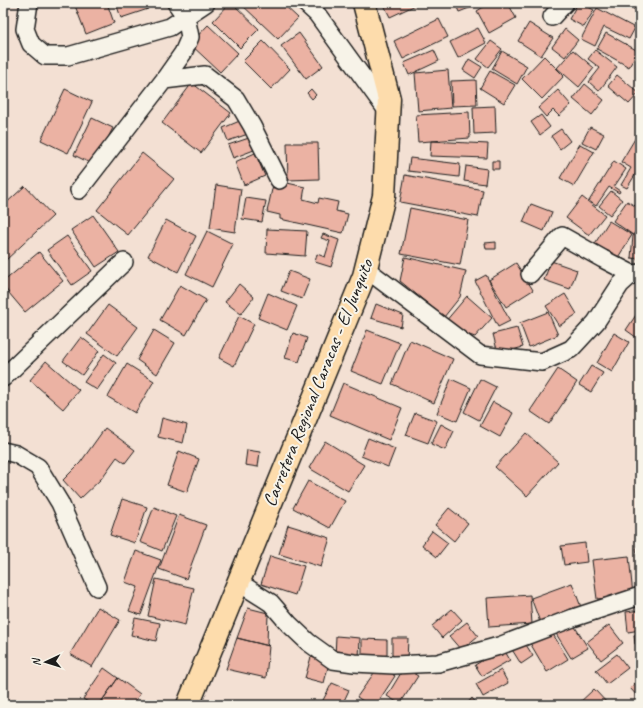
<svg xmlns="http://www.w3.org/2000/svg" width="643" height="708" font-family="Caveat,sans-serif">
<rect width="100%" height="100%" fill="#f3e0d3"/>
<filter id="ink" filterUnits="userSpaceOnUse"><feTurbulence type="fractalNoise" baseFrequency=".025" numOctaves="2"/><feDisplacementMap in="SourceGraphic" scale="8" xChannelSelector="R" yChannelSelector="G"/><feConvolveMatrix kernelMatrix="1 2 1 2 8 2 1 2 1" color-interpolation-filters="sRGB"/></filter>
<g filter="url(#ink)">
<path fill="#ebb2a3" stroke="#1c1c1c" d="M74,3H107L114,23L86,34Z
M116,3H146L148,9L121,18Z
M230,3H232L259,29L240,48L213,21Z
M240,3H282L298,18L278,39Z
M383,3H420L390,17Z
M455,3H482L459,12Z
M490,3H508L516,18L489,33L477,11Z
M578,3H581L594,10L584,27L569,19Z
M635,3H640V13L632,8Z
M597,8L635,28L629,39L604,27L595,46L581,39Z
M439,19L448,37L403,59L394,41Z
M529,23L553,38L541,56L518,41Z
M208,25L238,53L220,72L190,44Z
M478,28L486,43L458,58L450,42Z
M565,29L578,40L565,57L552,47Z
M299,33L323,66L306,79L281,46Z
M606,33L638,51L629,67L597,49Z
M263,41L290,69L271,89L243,61Z
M491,41L502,49L488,67L477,59Z
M434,50L439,61L409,75L404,63Z
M573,50L594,68L579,87L557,68Z
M595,50L617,67L599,91L589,82L600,68L588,59Z
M502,51L527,66L517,84L492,69Z
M544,56L564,76L542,99L522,79Z
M469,59L482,67L475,78L463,70Z
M448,70L451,108L418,111L415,73Z
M490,71L515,85L504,103L480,88Z
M617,75L639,93L629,104L608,86Z
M476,80L477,105L452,106L451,81Z
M192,83L231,113L201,153L162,123Z
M585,84L604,100L592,115L573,99Z
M65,89L92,102L68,153L41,140Z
M311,89L316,95L312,99L307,93Z
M558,90L571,105L559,116L553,110L546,117L538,108Z
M495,106L496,133L474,134L473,107Z
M469,112L470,138L418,142L416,115Z
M541,115L550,127L540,135L531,122Z
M92,118L113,128L94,165L74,155Z
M242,120L248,134L228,141L223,128Z
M590,127L604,134L596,149L582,142Z
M561,129L570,141L560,149L551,136Z
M636,137L640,140V167L627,188L621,185L631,168L621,162Z
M249,138L254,150L233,158L228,145Z
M431,141L488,144L487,158L430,156Z
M287,143H318L319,179L288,180Z
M580,144L594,152L574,186L560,178Z
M142,153L174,179L128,235L97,210Z
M255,153L265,176L244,185L235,162Z
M410,158L460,164L459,177L408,171Z
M492,161H499V169H492Z
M614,161L626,169L614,187L620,191L619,193L609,187L596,206L589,201Z
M466,166L487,169L485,184L464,181Z
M405,175L483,190L478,217L400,202Z
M274,180L305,187L303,199L318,203L319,198L338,202L336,211L348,214L343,233L280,219V215L267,212Z
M216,185L241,189L235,232L210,228Z
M25,186L53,216L6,260L3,256V206Z
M611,191L622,200L610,215L599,206Z
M582,197L605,215L589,235L566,218Z
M246,198L266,201L262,222L242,219Z
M640,199V225L633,235L613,221L627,201L635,206Z
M531,204L552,212L544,231L523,222Z
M410,208L468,220L460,265L401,254Z
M93,215L119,252L96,267L71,230Z
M166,220L196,236L178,272L148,256Z
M609,221L632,235L617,259L594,245Z
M267,229L307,231L305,256L266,253Z
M207,231L233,244L212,287L186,274Z
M640,231V259L631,258L633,236Z
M323,234L339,240L331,267L315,262L317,254L325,257L330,241L321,238Z
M67,236L92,271L72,285L47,250Z
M496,242V249H486L485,243Z
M39,252L63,281L25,312L3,286V282Z
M405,257L466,271L460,297L444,317L400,281Z
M551,261L577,270L570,289L544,280Z
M516,263L533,290L506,307L489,280Z
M289,271L310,279L302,299L281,291Z
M486,275L510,321L498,327L475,281Z
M239,284L254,297L241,314L225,302Z
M180,285L206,300L186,335L160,320Z
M268,293L297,306L287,330L258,318Z
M565,294L577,314L559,326L546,306Z
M467,296L492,318L475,337L455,330L445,322Z
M376,304L403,315L401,327L371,318Z
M108,305L138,327L117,356L87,334Z
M640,309V340L626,330Z
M548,312L558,335L529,347L520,323Z
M239,316L254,324L234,366L219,358Z
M517,328L523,347L498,354L493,334Z
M154,330L175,343L157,374L137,360Z
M367,330L400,343L383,384L351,371Z
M293,333L307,338L299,362L285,358Z
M614,333L629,342L612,372L597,363Z
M81,337L99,351L82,375L63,361Z
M410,340L453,359L434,403L392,384Z
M104,354L116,363L97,390L84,382Z
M46,361L79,390L63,409L30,380Z
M127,364L154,381L135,413L108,397Z
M591,366L603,373L591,392L579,385Z
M558,369L577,382L549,424L530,411Z
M451,379L471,388L457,421L437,413Z
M480,379L496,387L479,420L464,412Z
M343,383L402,408L389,440L330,415Z
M493,402L513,413L500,437L480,426Z
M415,413L437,421L428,443L406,435Z
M162,418L187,425L183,443L158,437Z
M441,424L454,431L445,450L431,444Z
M105,428L135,450L125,463L117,457L101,479L80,499L63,480L80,463Z
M526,433L558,462L527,496L495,467Z
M368,438L395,449L388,467L361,456Z
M325,441L364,465L348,491L309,468Z
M247,450L260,452L258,467L245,465Z
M179,451L199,459L187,492L167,485Z
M308,481L345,501L330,528L293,508Z
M122,499L147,507L135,543L110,535Z
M154,507L176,516L162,551L140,542Z
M449,508L468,523L454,541L435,525Z
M179,515L206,525L186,579L159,569Z
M288,525L330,538L321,567L279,554Z
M432,531L448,543L437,557L422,545Z
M585,543L587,562L564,565L561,546Z
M640,547V571L636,548Z
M136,551L161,560L141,615L129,611L138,587L125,582Z
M270,556L304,566L295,595L261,584Z
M629,556L633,595L597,599L592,560Z
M156,579L194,588L185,625L148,616Z
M572,583L581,607L540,622L531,598Z
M530,595L532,624L489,627L487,598Z
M98,607L120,620L92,667L70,654Z
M248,608L268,613L267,644L269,646L237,638Z
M452,609L462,620L442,638L432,626Z
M640,610V630L628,632L626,612Z
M135,618L160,623L156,641L131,635Z
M467,622L478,636L461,650L449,636Z
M572,622L588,648L571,658L555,632Z
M609,625L623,643L601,660L587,642Z
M551,631L568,659L547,672L530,643Z
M640,634V644H635L634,635Z
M336,636L360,638L359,657L335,656Z
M237,638L269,646L266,678L226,669Z
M392,638H408L407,660H392Z
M362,639L387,640V659H362Z
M523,640L533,656L521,664L511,648Z
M503,648L510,660L482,676L475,665Z
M617,654L628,668L607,684L596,670Z
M311,657L329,663L324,683L305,678Z
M379,666L395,676L376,705H369L357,697Z
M104,668L118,678L99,705H93L83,699Z
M404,668L418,676L400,704L387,696Z
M501,670L508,683L483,697L476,684Z
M118,678L140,694L132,705H99Z
M640,679V699L630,688Z
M332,683L349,690L342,705H329L322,702Z
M594,689L609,705H577Z
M472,698L478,705H466Z"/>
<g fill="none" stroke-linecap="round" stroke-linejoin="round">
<defs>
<path id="minor" d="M29,3L25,29L31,44L45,56H68L170,27L206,3
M305,3L317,14L388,112
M552,17L565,3
M164,80L205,75L236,99L252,126L279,180
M79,190L164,80L183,53L190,37L186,17L176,3
M366,269L480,355L542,362L571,349L596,322L620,285L632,274L640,273
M530,274L562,236L603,259L632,274
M3,378L124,262
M3,451L16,454L38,467L60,503L97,587
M238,582L271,603L289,624L308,642L333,660L354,663L394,665L438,663L499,646L573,618L640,596"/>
<path id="primary" d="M188,705L364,276L384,196L389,99L364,3"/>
</defs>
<use href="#minor" stroke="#1c1c1c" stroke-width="20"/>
<use href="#primary" stroke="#1c1c1c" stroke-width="25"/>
<use href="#minor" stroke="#f7f3e8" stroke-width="17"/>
<use href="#primary" stroke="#fddcac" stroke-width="22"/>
</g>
</g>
<g text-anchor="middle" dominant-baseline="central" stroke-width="4" stroke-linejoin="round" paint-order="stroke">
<g font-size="19" fill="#1c1c1c" stroke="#f7f3e8">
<text transform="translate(318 383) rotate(-68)">Carretera Regional Caracas - El Junquito</text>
</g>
</g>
<rect width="643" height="708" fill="none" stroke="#f7f3e8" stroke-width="16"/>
<rect x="8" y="8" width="627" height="692" fill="none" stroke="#1c1c1c" stroke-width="1.5" filter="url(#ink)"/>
<g transform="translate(46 662) rotate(266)" stroke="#f7f3e8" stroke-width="3" paint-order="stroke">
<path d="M0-3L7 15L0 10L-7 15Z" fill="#1c1c1c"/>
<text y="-6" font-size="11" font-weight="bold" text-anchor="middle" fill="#1c1c1c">N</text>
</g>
</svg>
